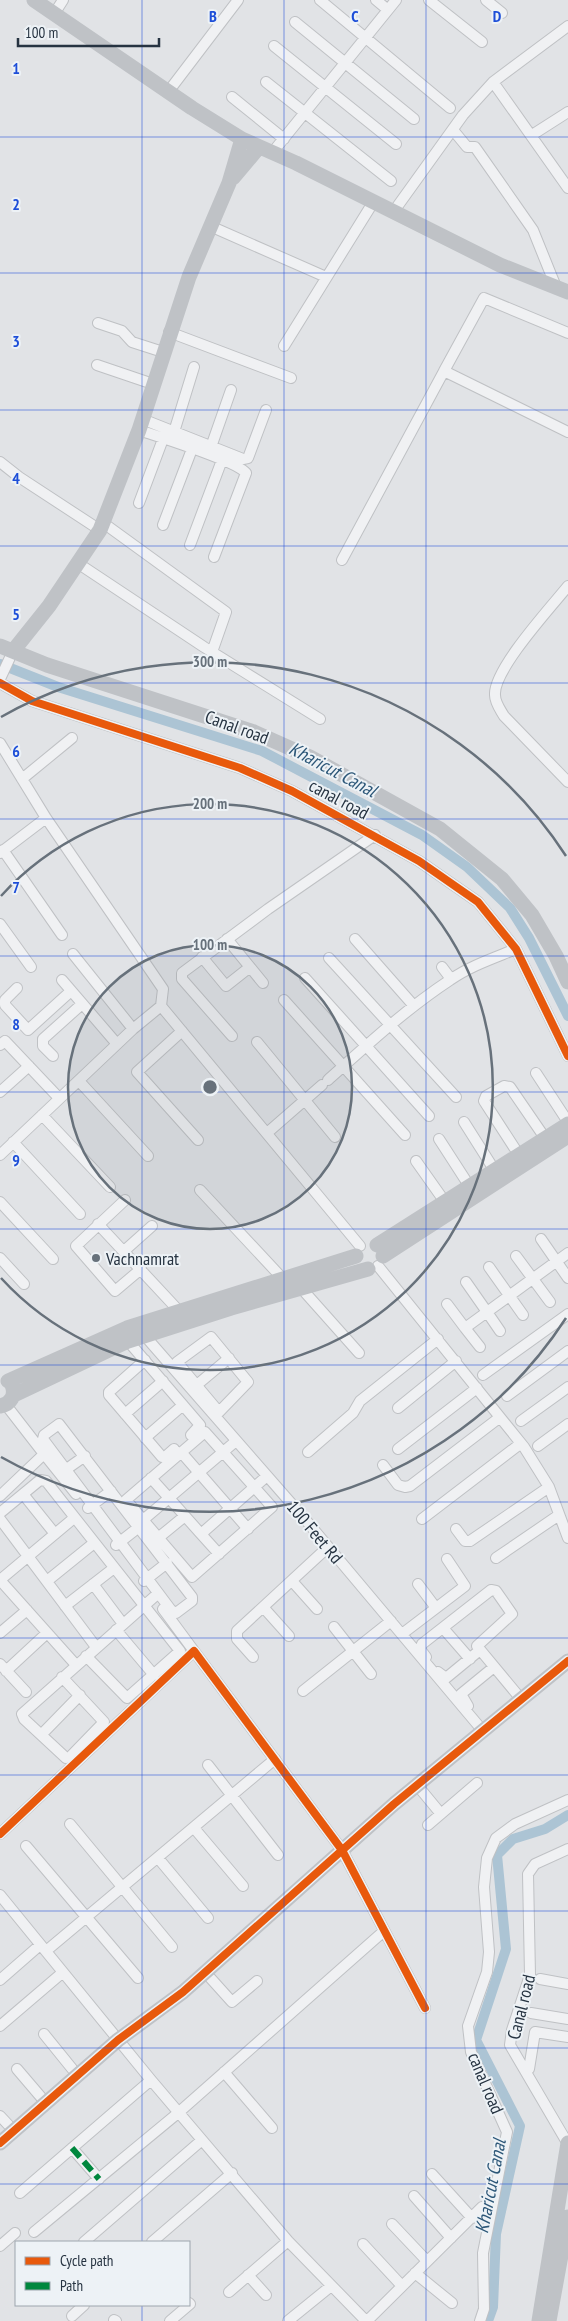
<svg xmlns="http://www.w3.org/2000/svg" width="568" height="2321" font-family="'PT Sans Narrow',sans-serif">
<rect width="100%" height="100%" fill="#e1e3e6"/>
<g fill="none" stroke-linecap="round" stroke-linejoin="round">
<path stroke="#acc4d4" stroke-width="10" d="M0,664L58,687L262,751L422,835L467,867L510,908L529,938L568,1016
M488,2321L493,2307L496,2234L520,2126L476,2040L506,1949L497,1855L513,1839L545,1829L568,1815"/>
<defs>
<path id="street" d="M320,0L450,108
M376,0L388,10
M429,0L482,42
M486,0L502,13
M54,14L63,0
M295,22L414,119
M274,46L396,144
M266,82L391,181
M493,82L568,188
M168,92L238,0
M232,97L284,139
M453,130L467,147H475L533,230L556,287
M532,135L568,112
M272,153L396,0
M394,211L463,115L493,82L568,26
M210,226L326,277
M98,323L122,331L132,342L163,352
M169,332L291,378
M284,346L374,201
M97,365L153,384
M444,371L484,298L568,333
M142,419L243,459L248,458L266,410
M139,430C159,437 235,460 246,473L214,557
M174,432L194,367
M211,447L231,390
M0,462L19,477L100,530
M139,503L163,439
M102,522L226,612L212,652
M163,525L192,449
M190,545L222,460
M342,560L444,371L568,432
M79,564L204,647L320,719
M568,586C551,607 493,670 495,695C495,703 500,709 504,716L568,782
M0,679L13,651
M0,683L32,701L240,768L292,791L419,861L478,902L516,949L568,1056
M0,743L46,818L163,989L161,1006
M22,779L72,738
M3,850L62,935
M0,853L46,818
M0,924L31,967
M227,939L263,983
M355,939L414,1006
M73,954L133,1029
M202,957L226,986L250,967
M329,958L456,1097
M442,967L451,979
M305,978L429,1116
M62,980L117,1044
M17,988L5,1000V1005L28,1030L71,991
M284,1000L405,1135
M182,1031L137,1072L198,1140
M232,1036L182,979V973L268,909L375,835
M257,1042L335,1137
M0,1045L5,1041L59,1098
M53,1056L43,1046V1039L82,1004
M536,1073L568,1122
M328,1080C367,1045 406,1009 450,980C470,966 494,958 516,949
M79,1081L148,1156
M0,1092L29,1066
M42,1115L110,1187
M464,1122L495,1171
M267,1133L322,1085
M439,1139L470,1187
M13,1142L80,1214
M0,1155L133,1029L161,1006L360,1246
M519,1155L484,1101L486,1096L504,1086L510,1087L545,1138
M416,1161L445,1202
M200,1190L283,1279
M125,1200L76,1246L115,1291L141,1269
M0,1202L53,1259
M98,1224L179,1311
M541,1239L568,1278
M124,1251L152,1226
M516,1256L550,1302
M0,1258L24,1284
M378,1266L524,1447L549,1487L568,1538
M489,1267L523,1315
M466,1282L487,1312L465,1328L480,1347
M302,1289L359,1353
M447,1304L465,1328
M500,1331L487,1312L568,1253
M145,1336L304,1518L483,1731
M211,1337L248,1382L219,1412L177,1362Z
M128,1341L200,1425L191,1435
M145,1360L109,1392V1395L162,1457H165L174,1449
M483,1375L568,1314
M192,1389L229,1358
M507,1396L568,1351
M398,1408L456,1361
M125,1414L163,1381
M521,1421L568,1387
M59,1424L192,1597V1601L176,1613L171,1610L43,1439L44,1435Z
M205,1432L272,1507L192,1577L126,1500Z
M145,1438L183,1405
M236,1441L169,1498L201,1534L267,1476
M538,1446L568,1424
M398,1449L477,1388
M181,1452L248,1529
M308,1452L353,1413L360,1401L438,1339
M44,1454L76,1494
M383,1465L398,1485L405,1487L410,1486L499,1418
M61,1473L85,1456
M23,1494L55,1534
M0,1496L44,1454L6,1405
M88,1508L111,1491
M0,1513L40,1480L46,1481L180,1651L127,1698L86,1656
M0,1519L96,1647
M422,1519L520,1444
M143,1520L169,1498L151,1478
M456,1529L465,1541H470L549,1487
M201,1534L219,1554
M158,1538L185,1516
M116,1545L139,1527
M496,1558L559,1515
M0,1580L76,1665
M0,1580L74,1518
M47,1581L94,1543
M144,1581L167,1563
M292,1581L317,1609
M93,1584L123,1624
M418,1584L436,1608
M65,1606L114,1568
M263,1607L289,1636
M163,1609L194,1651
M334,1627L371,1674
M443,1628L470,1659
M116,1630L154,1675
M0,1633L27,1610
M402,1634L465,1586L447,1559
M253,1657L237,1639V1631L328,1547
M426,1657L420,1649L422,1644L491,1590L496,1591L512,1614L477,1646L521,1699
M0,1664L26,1692
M6,1671L47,1633
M438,1672L446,1678L480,1650
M62,1677L104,1722L70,1757L66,1758L24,1719L22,1714L154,1597
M303,1691L391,1621
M468,1706L461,1694L494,1667
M41,1735L80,1695
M208,1765L278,1855
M417,1785L441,1814
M70,1824L172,1947
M428,1825L477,1783
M194,1828L243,1886
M0,1834L194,1651L342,1850L425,2008
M26,1846L138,1978
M568,1849L535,1864L528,1874L530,1975L512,2030L510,2045L568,2144
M158,1858L208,1918
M0,1895L151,2080L288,2241L366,2321
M46,1951L275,1759
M205,1972L232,2002L257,1981
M540,1979L568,1984
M0,1980L40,1945
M531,2013L568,2019
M0,2026L62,1973
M44,2034L78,2076
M17,2069L46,2103
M529,2069L535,2032L568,2037
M224,2072L272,2128
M0,2116L14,2131
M72,2148L99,2179
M432,2174L472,2218
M20,2193L151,2080
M414,2196L451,2238
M392,2224L427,2261
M34,2232L178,2113L384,1931
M84,2242L202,2140
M152,2242L232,2173
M363,2244L402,2286
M0,2246L15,2233
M415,2273L452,2303
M248,2275L266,2295
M229,2292L288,2241
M72,2316L84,2305
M114,2320L116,2321
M170,2321L190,2304L189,2303
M288,2321L331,2286
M367,2321L482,2207
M480,2321L484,2309L483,2253L507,2132L471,2052L468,2026L487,1972L489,1952L484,1887L487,1858L496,1838L515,1824L568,1800"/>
</defs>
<use href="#street" stroke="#bfc1c4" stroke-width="12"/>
<use href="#street" stroke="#f0f1f3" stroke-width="10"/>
<path stroke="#bfc2c6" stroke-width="15" d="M34,0L192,108L242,139L296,163L500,265L568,292
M233,178L259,147
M0,646L47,665L254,732L310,757L440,829L502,879L532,915L556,956L568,982
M13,651L49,606L100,530L139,430L189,277L229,183L242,139
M377,1245L568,1124
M383,1256L568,1136
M8,1381L127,1328L356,1256
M14,1395L128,1341L231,1308L368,1269
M0,1406C11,1404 16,1395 12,1385
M0,2143L118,2040L183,1992L394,1804L568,1661
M539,2321L568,2143
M549,2321L568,2217"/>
<path stroke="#00873e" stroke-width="6" stroke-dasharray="12 6" stroke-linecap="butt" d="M72,2148L99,2179"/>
<defs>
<path id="cycleway" d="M0,683L32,701L240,768L292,791L419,861L478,902L516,949L568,1056
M0,1834L194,1651L342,1850L425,2008
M0,2143L118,2040L183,1992L394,1804L568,1661"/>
</defs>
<use href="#cycleway" stroke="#edf2f6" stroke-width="11"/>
<use href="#cycleway" stroke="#e8590c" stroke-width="8"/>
</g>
<path fill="none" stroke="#1d4ed8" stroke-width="1" stroke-opacity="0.55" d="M142,0V2242M284,0V2321M426,0V2321M0,137H568M0,273H568M0,410H568M0,546H568M0,683H568M0,819H568M0,956H568M0,1092H568M0,1229H568M0,1365H568M0,1502H568M0,1638H568M0,1775H568M0,1911H568M0,2048H568M0,2184H568M142,2305V2321"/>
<circle cx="210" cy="1087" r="142" fill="#67717b" fill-opacity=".12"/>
<g fill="none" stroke="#67717b" stroke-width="2.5">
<circle cx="210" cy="1087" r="142"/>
<path d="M1 896A283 283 0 1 1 1 1278"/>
<path d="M566 1318A425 425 0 0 1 1 1457M1 717A425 425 0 0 1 566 856"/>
</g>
<circle fill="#67717b" stroke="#edf2f6" stroke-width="2" cx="96" cy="1258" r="5"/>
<g text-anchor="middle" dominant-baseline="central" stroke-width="4" stroke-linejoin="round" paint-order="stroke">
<g font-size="18" fill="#263341" stroke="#edf2f6">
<text transform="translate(237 727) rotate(20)">Canal road</text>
<text transform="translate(339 799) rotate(28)">canal road</text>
<text transform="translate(315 1532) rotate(50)">100 Feet Rd</text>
<text transform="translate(521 2007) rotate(-76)">Canal road</text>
<text transform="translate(486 2083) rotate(67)">canal road</text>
</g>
<g font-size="18" fill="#263341" stroke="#edf2f6" text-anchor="start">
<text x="106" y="1258">Vachnamrat</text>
</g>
<g font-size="19" font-style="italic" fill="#2d5778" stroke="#edf2f6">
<text transform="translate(333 769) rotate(28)">Kharicut Canal</text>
<text transform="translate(490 2186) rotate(-79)">Kharicut Canal</text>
</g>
</g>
<g font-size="16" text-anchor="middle" font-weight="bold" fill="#1d4ed8" stroke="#edf2f6" stroke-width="4" stroke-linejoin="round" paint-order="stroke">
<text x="213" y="22">B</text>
<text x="355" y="22">C</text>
<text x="497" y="22">D</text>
<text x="16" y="74">1</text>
<text x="16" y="210">2</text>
<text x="16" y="347">3</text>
<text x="16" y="484">4</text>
<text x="16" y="620">5</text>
<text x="16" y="757">6</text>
<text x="16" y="893">7</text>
<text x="16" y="1030">8</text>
<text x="16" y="1166">9</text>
</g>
<circle cx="210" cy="1087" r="8" fill="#67717b" stroke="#edf2f6" stroke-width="2.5"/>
<g font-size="15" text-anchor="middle" font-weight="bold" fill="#67717b" stroke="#edf2f6" stroke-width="4" stroke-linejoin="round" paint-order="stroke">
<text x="210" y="667">300 m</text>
<text x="210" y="809">200 m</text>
<text x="210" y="950">100 m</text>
</g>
<rect x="15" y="2241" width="175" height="65" fill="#edf2f6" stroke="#9da6ae"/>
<rect x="25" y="2257" width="25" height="8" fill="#e8590c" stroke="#9da6ae"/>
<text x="60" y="2266" font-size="15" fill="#263341">Cycle path</text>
<rect x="25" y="2282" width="25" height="8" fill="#00873e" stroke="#9da6ae"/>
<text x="60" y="2291" font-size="15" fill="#263341">Path</text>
<path d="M18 38v8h141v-8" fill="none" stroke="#263341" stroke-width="2.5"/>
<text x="25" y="38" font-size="15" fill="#263341" stroke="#edf2f6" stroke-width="4" paint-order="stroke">100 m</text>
</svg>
